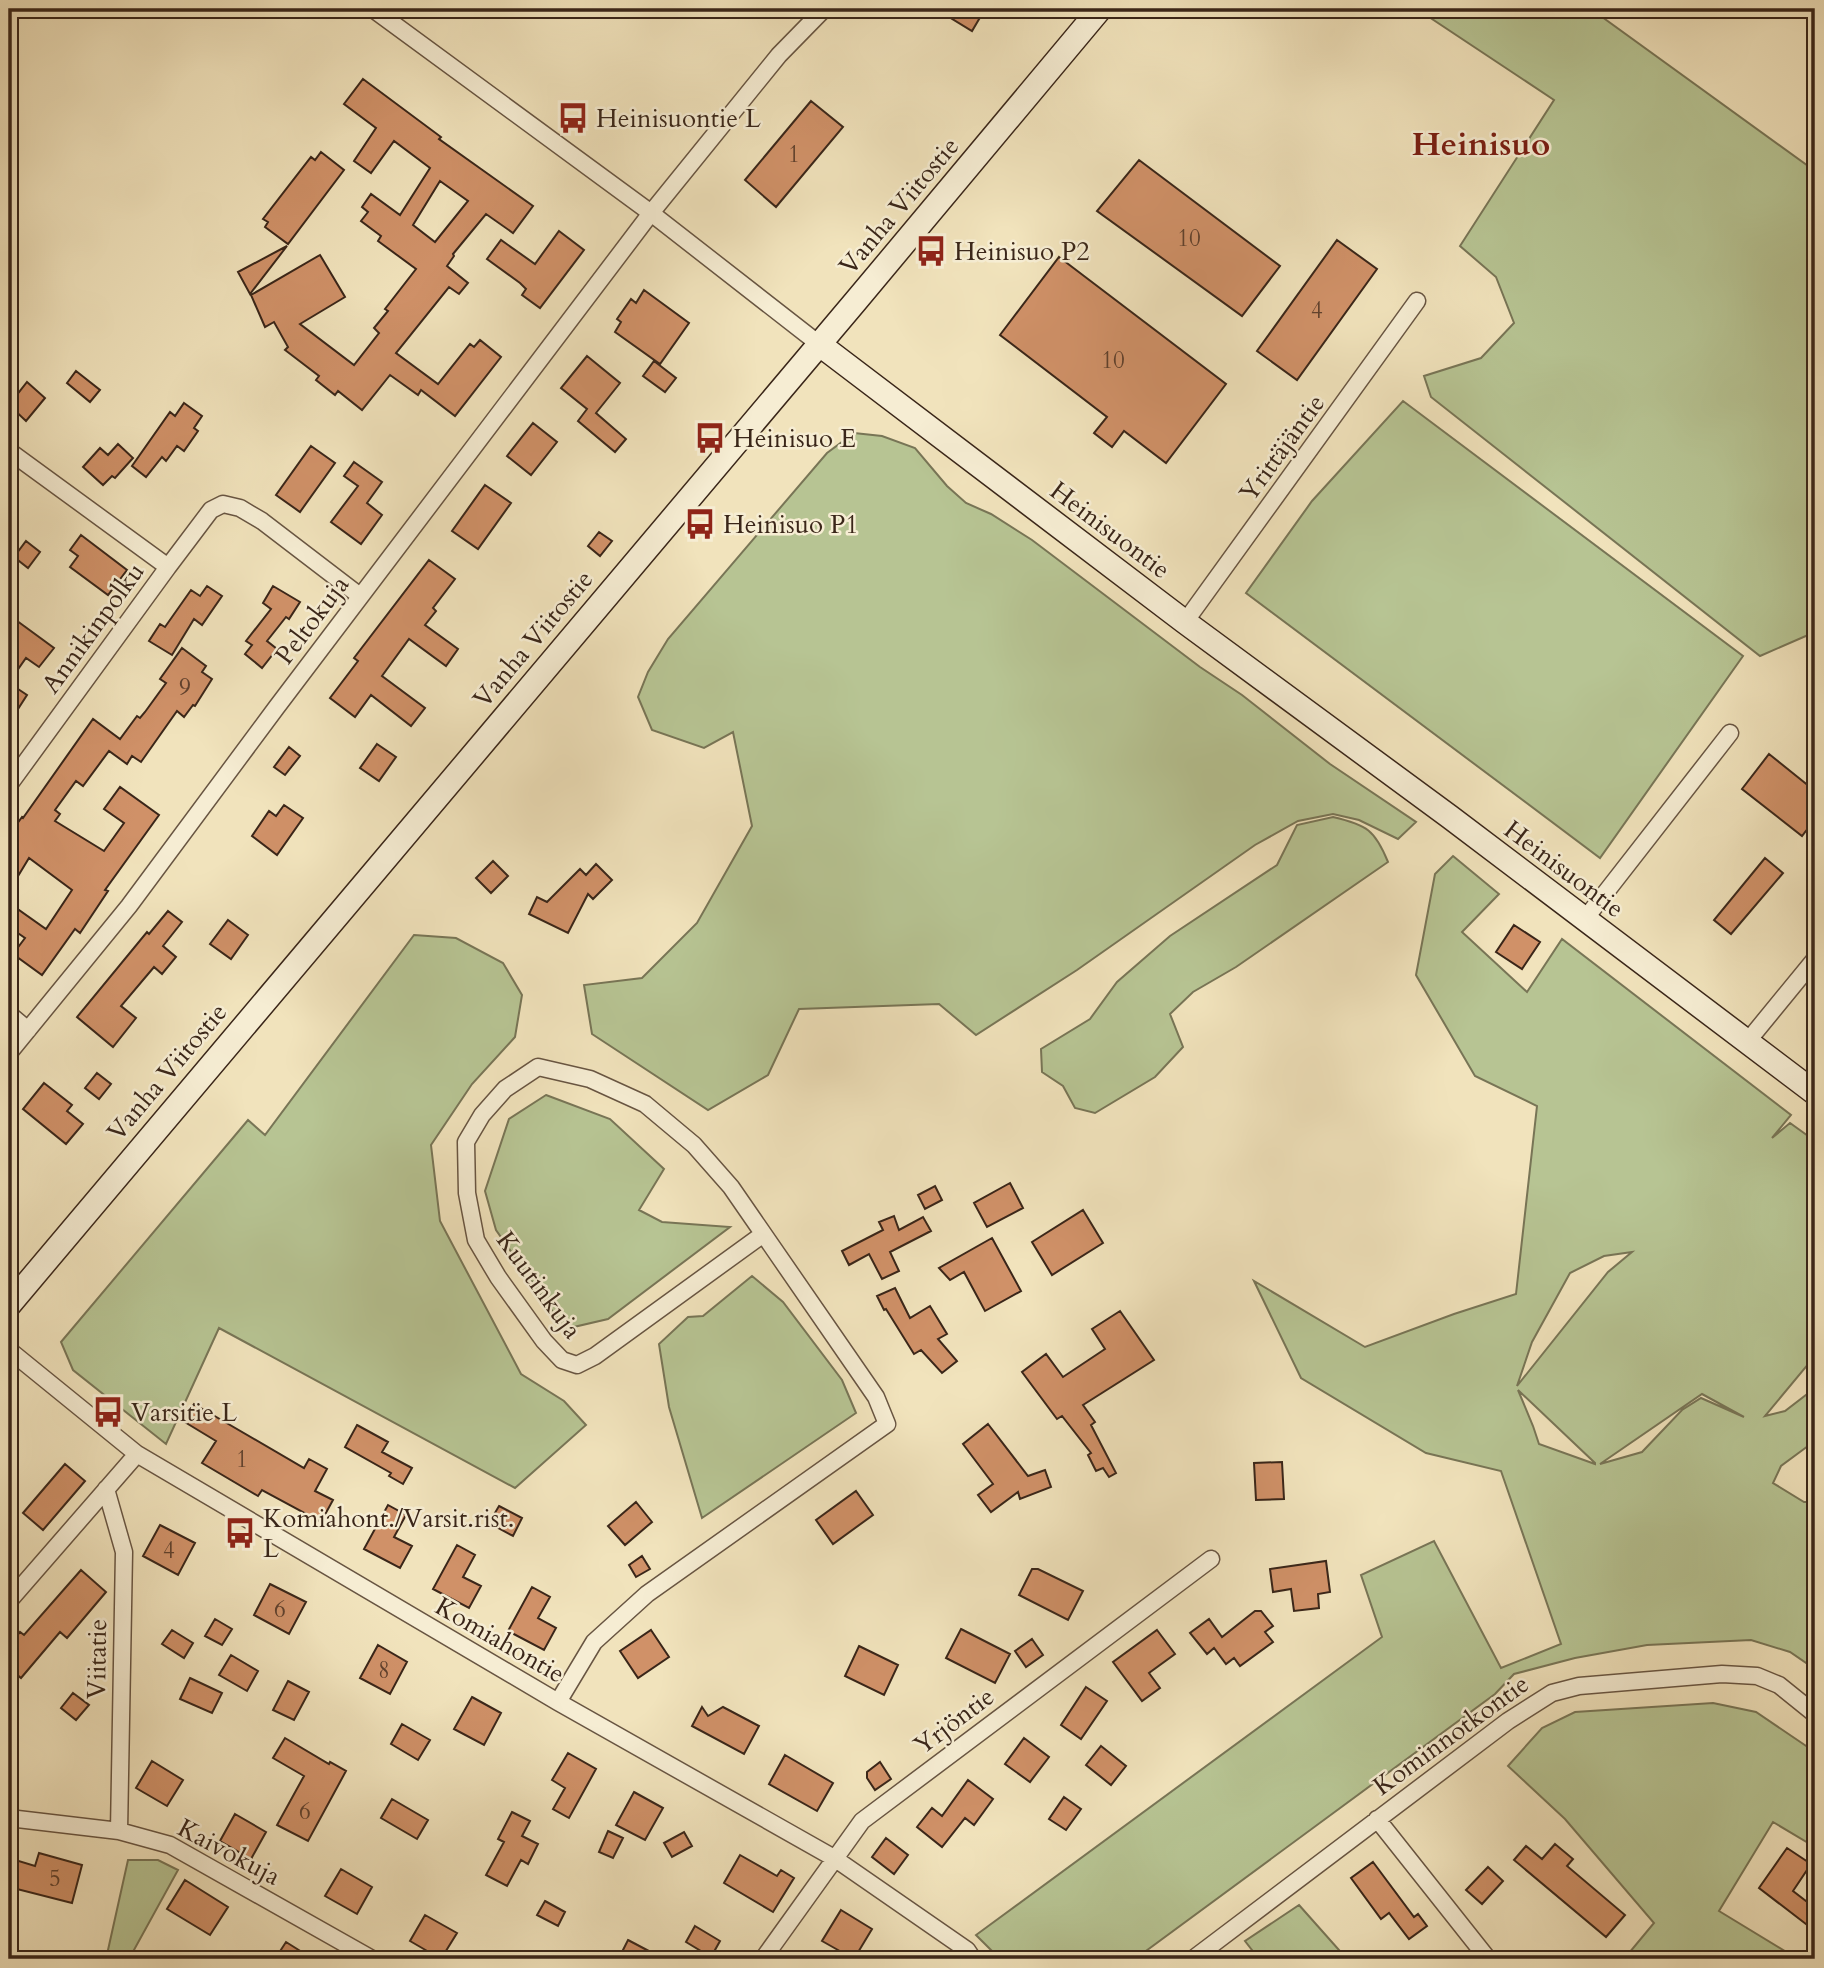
<svg xmlns="http://www.w3.org/2000/svg" width="1824" height="1968" font-family="Cardo,serif">
<rect width="100%" height="100%" fill="#f1e3bc"/>
<filter id="stains"><feTurbulence type="fractalNoise" baseFrequency=".00286" numOctaves="4"/><feColorMatrix values="0 0 0 0 .2 0 0 0 0 .09 0 0 0 0 .02 0 0 0 .5 -.17"/></filter>
<radialGradient id="worn" r=".72"><stop offset=".6" stop-color="#630" stop-opacity="0"/><stop offset="1" stop-color="#630" stop-opacity=".3"/></radialGradient>
<path fill="#b7c493" stroke="#787556" stroke-width="2" fill-rule="evenodd" d="M1417,9H1591L1815,171V632L1760,656L1431,397L1424,376L1481,358L1514,323L1496,277L1460,246L1554,100Z
M1403,401L1743,656L1600,858L1246,593L1312,501Z
M854,433L882,436L915,448L947,486L966,503L991,514L1032,540L1200,667L1242,695L1330,764L1416,822L1398,839L1359,820L1333,814L1298,821L1255,845L1077,970L976,1035L939,1004L799,1009L768,1075L708,1110L592,1034L584,985L642,978L697,923L752,826L733,732L704,748L652,730L638,697L648,672L668,639L827,453Z
M1333,817C1367,825 1375,830 1388,862L1236,967L1193,992L1170,1014L1183,1047L1155,1077L1095,1113L1075,1108L1063,1086L1042,1072L1041,1049L1090,1019L1117,982L1170,936L1277,865L1297,825Z
M1453,856L1499,894L1462,932L1527,992L1562,939L1791,1115L1772,1138L1790,1123L1815,1141V1356L1765,1416L1785,1411L1815,1388V1453L1808,1446L1781,1466L1773,1483L1804,1502H1815V1669L1790,1652L1751,1640L1647,1645L1575,1658L1514,1674L1495,1694L1135,1959H1000L976,1935L1382,1637L1361,1575L1434,1541L1501,1668L1561,1644L1501,1471L1426,1453L1301,1378L1254,1281L1365,1347L1454,1314L1516,1294L1537,1106L1475,1076L1416,975L1435,874ZM1632,1252L1608,1272L1517,1386L1532,1342L1570,1273L1604,1256ZM1518,1390L1595,1463V1464L1539,1444L1533,1426ZM1702,1394L1744,1417L1701,1398L1682,1410L1642,1452L1600,1464Z
M414,935L456,938L503,963L522,995L515,1037L472,1084L431,1145L440,1221L521,1374L564,1401L586,1425L515,1488L219,1328L166,1444L73,1370L61,1342L248,1120L265,1135Z
M546,1095L610,1119L664,1169L639,1210L662,1222L730,1227L608,1319L565,1329L496,1230L485,1191L509,1119Z
M752,1276L783,1302L842,1380L856,1413L702,1518L669,1407L659,1344L688,1317L703,1316Z
M1713,1703L1756,1712L1815,1752V1847L1773,1822L1719,1911L1798,1959H1624L1654,1923L1565,1819L1508,1766L1542,1728L1575,1712Z
M128,1860H158L178,1870L129,1959H106Z
M1299,1905L1347,1959H1259L1245,1941Z"/>
<path fill="#d09168" stroke="#3a2619" stroke-width="2" fill-rule="evenodd" d="M936,9H985L972,31Z
M363,79L441,137L439,139L533,206L513,233L486,214L453,254L454,256L447,266L468,283L459,294L449,287L396,353L438,384L470,344L474,347L480,340L501,357L455,416L421,390L418,395L390,375L362,410L338,391L335,395L316,380L319,376L285,350L288,347L274,322L265,327L251,295L320,255L345,297L300,324L354,365L379,333L374,328L388,311L385,309L416,269L378,241L381,236L361,221L368,212L362,207L371,194L400,215L430,168L394,141L371,173L354,161L376,128L344,104ZM440,181L468,201L435,242L413,225Z
M811,101L843,127L776,207L745,180Z
M321,152L344,170L288,244L265,227L268,222L263,219L311,157L315,160Z
M1139,160L1280,266L1242,316L1097,211Z
M559,231L584,250L540,308L522,295L526,289L520,283L487,259L501,240L535,264Z
M1337,240L1377,269L1297,380L1257,351Z
M287,246L250,294L238,272Z
M1059,257L1226,384L1166,463L1124,431L1112,447L1094,433L1107,417L1000,335Z
M644,290L689,323L660,364L615,332L621,322L617,319L631,299L636,303Z
M587,356L620,383L596,413L626,439L615,452L578,421L587,409L561,388Z
M654,361L676,378L665,392L643,376Z
M76,371L100,390L90,402L67,383Z
M27,382L45,398L26,421L9,405Z
M184,403L202,416L194,428L198,431L184,451L177,446L166,461L162,457L146,477L132,466L170,412L175,416Z
M533,423L557,442L531,475L507,456Z
M118,444L133,458L115,478L112,476L103,485L83,467L100,448L108,455Z
M311,446L335,463L300,512L276,495Z
M354,462L382,482L367,503L382,515L361,544L331,522L358,486L344,476Z
M485,485L511,503L478,549L452,531Z
M599,532L612,541L600,556L588,546Z
M81,535L127,570L108,595L70,567L78,556L70,550Z
M26,541L40,552L28,568L14,557Z
M429,560L455,579L433,608L436,611L425,625L458,649L446,666L409,639L382,676L425,708L411,726L371,695L355,717L330,698L358,661L354,658Z
M207,586L222,596L202,625L194,619L172,655L149,641L160,624L165,627L191,590L200,596Z
M273,586L300,602L289,619L286,617L267,641L277,649L262,668L245,654L252,645L246,641L271,609L263,603Z
M9,615L54,648L39,667L26,658L9,682Z
M182,648L206,666L202,672L212,679L195,706L193,705L184,717L177,711L141,762L132,756L127,764L109,751L83,786L76,781L55,810L60,814L55,821L104,851L124,823L104,809L120,787L159,815L105,890L108,891L80,933L75,929L42,975L13,954L25,938L9,927V903L46,929L72,890L29,858L9,891V835L22,817L23,818L93,719L120,739L137,716L140,718L145,712L166,683L160,679Z
M9,683L27,695L9,723Z
M377,744L396,757L379,781L360,768Z
M289,747L300,756L285,775L274,767Z
M1769,754L1815,791V819L1802,836L1742,789Z
M284,805L303,818L277,855L252,836L269,811L276,816Z
M1765,858L1783,873L1731,934L1714,920Z
M493,861L508,876L491,893L476,878Z
M596,864L612,880L593,899L588,894L568,933L529,914L537,897L547,902L580,869L586,875Z
M168,911L182,922L163,946L176,957L162,974L154,967L121,1006L136,1018L113,1047L77,1017L147,932L149,934Z
M228,920L248,935L231,959L210,944Z
M1514,925L1540,942L1522,969L1496,952Z
M97,1073L111,1084L99,1099L85,1088Z
M44,1083L72,1105L67,1111L83,1124L66,1144L23,1109Z
M1010,1183L1023,1208L987,1227L974,1203Z
M935,1186L942,1200L925,1209L918,1195Z
M1083,1210L1103,1243L1052,1275L1032,1242Z
M894,1216L899,1230L923,1217L931,1231L890,1252L899,1271L882,1279L869,1254L849,1265L842,1251L883,1230L879,1222Z
M992,1238L1021,1291L985,1311L964,1272L950,1280L939,1268Z
M895,1288L910,1318L930,1306L947,1334L938,1339L957,1361L942,1373L921,1350L914,1354L886,1309L884,1310L877,1296Z
M1120,1311L1154,1360L1083,1405L1095,1422L1091,1425L1116,1473L1109,1477L1103,1468L1096,1471L1088,1455L1091,1453L1062,1416L1057,1419L1022,1372L1046,1354L1063,1377L1105,1349L1092,1329Z
M194,1404L304,1468L309,1459L327,1469L315,1491L333,1500L321,1522L262,1490L258,1496L202,1463L216,1441L183,1421Z
M988,1424L1028,1476L1045,1470L1051,1487L1020,1499L1018,1492L991,1512L978,1495L993,1484L963,1444Z
M357,1425L388,1442L382,1452L412,1468L403,1484L389,1476L391,1473L345,1447Z
M1282,1462L1284,1499L1256,1500L1254,1463Z
M65,1464L85,1481L43,1530L23,1513Z
M856,1491L873,1515L833,1544L816,1520Z
M636,1502L652,1522L625,1545L608,1526Z
M388,1505L406,1515L394,1537L412,1546L400,1568L364,1549Z
M499,1506L522,1518L513,1536L489,1523Z
M160,1525L195,1543L178,1575L143,1556Z
M457,1545L475,1555L463,1577L481,1586L469,1608L433,1589Z
M642,1556L650,1569L636,1577L629,1565Z
M1326,1561L1330,1592L1318,1594L1319,1608L1294,1611L1291,1589L1273,1592L1270,1569Z
M1032,1569H1038L1083,1591L1068,1620L1019,1595Z
M81,1570L106,1592L67,1638L60,1632L21,1678L9,1668V1646L20,1632L24,1635Z
M270,1584L306,1602L289,1634L254,1615Z
M532,1587L550,1597L538,1618L556,1628L544,1650L508,1631Z
M1255,1611H1261L1273,1626L1265,1632L1273,1642L1240,1666L1234,1658L1226,1664L1214,1648L1207,1654L1190,1633L1209,1619L1222,1637Z
M215,1619L232,1629L222,1645L205,1636Z
M961,1629L1010,1654L995,1683L946,1658Z
M172,1630L193,1643L184,1658L162,1644Z
M651,1630L669,1657L638,1678L620,1651Z
M1157,1630L1175,1654L1149,1673L1160,1688L1142,1701L1113,1662Z
M1032,1639L1043,1655L1026,1667L1015,1651Z
M378,1645L407,1662L390,1694L360,1678Z
M859,1646L898,1665L884,1695L845,1676Z
M231,1655L258,1671L247,1691L219,1675Z
M190,1678L222,1693L212,1713L180,1699Z
M288,1681L309,1692L294,1720L273,1710Z
M1086,1687L1107,1701L1081,1739L1061,1725Z
M73,1693L89,1705L76,1720L61,1708Z
M472,1697L501,1713L484,1745L454,1729Z
M702,1707L708,1716L723,1707L759,1726L744,1754L692,1726Z
M402,1724L430,1740L418,1760L391,1744Z
M285,1738L329,1764L330,1762L346,1771L308,1841L277,1825L304,1776L273,1758Z
M1024,1738L1049,1757L1030,1782L1005,1764Z
M1101,1746L1126,1766L1111,1785L1086,1765Z
M568,1753L596,1769L569,1818L553,1809L565,1788L552,1780Z
M785,1755L833,1783L817,1811L769,1784Z
M152,1761L183,1780L167,1806L136,1788Z
M880,1762L891,1779L875,1790L867,1778V1772Z
M968,1780L993,1799L974,1825L965,1818L942,1847L917,1827L932,1808L942,1816Z
M634,1792L663,1808L645,1840L616,1825Z
M1064,1797L1081,1809L1066,1830L1049,1819Z
M392,1799L428,1820L417,1839L381,1818Z
M512,1812L530,1821L522,1836L538,1844L528,1864L521,1860L507,1886L486,1875L504,1842L498,1839Z
M235,1814L266,1832L251,1859L220,1841Z
M608,1831L623,1838L613,1858L599,1852Z
M684,1832L692,1846L672,1857L664,1843Z
M886,1838L908,1855L894,1874L872,1857Z
M1555,1844L1573,1859L1567,1866L1625,1915L1606,1937L1514,1860L1526,1846L1542,1859Z
M1787,1848L1811,1864L1793,1891L1815,1908V1931L1759,1888Z
M39,1853L82,1865L72,1903L9,1887V1858L35,1866Z
M740,1855L777,1876L781,1870L794,1878L773,1912L724,1883Z
M1373,1862L1414,1917L1418,1914L1427,1926L1409,1939L1389,1913L1381,1919L1351,1878Z
M1488,1867L1503,1881L1482,1904L1466,1890Z
M341,1869L372,1887L357,1914L325,1896Z
M185,1880L228,1907L210,1935L167,1909Z
M545,1901L565,1912L558,1926L537,1915Z
M841,1910L872,1929L854,1959L822,1941Z
M425,1915L457,1933L441,1959L410,1941Z
M695,1926L720,1941L711,1957L686,1942Z
M628,1940L664,1959H629L621,1954Z
M286,1942L313,1959H275Z"/>
<g fill="none" stroke-linecap="round" stroke-linejoin="round">
<defs>
<path id="street" d="M373,9L651,213L819,344
M9,451L168,567L211,510L223,504L240,508L262,521L360,596
M1185,622L1417,301
M9,785L168,567
M1585,919L1730,733
M9,1014L28,1030
M1747,1042L1815,959
M9,1053L129,906L276,708L651,213L779,55L824,9
M9,1350L137,1454L558,1702L834,1858L967,1950L973,1959
M106,1489L124,1552L119,1831
M9,1601L137,1454
M558,1702L594,1642L647,1594L887,1424L876,1397L731,1187L694,1145L645,1104L590,1079L538,1067L505,1089L482,1115L466,1142L467,1193L476,1240L498,1277L544,1341L562,1360L577,1365L595,1356L762,1235
M9,1818L119,1831L170,1845L372,1959
M1377,1819L1488,1959
M763,1959L862,1821L1211,1559
M1193,1959L1508,1721L1552,1693L1579,1686L1722,1674L1757,1676L1779,1685L1815,1714"/>
<path id="secondary" d="M819,344L1185,622L1450,817L1815,1093
M9,1305L855,302L1100,9"/>
</defs>
<use href="#street" stroke="#685542" stroke-width="19"/>
<use href="#secondary" stroke="#3a2619" stroke-width="26"/>
<use href="#street" stroke="#f6edd3" stroke-width="16"/>
<use href="#secondary" stroke="#f6edd3" stroke-width="23"/>
</g>
<defs>
<symbol id="bus-bare" viewBox="-9 -9 18 18"><path d="M-5-6H5V4H4V6H2V4H-2V6H-4V4H-5ZM-3.5-4V0h7V-4ZM-3.5 1.2v1.5H-2V1.2ZM2 1.2v1.5H3.5V1.2Z" fill="#8f2418" stroke="#f6edd3" stroke-width="2.5" paint-order="stroke"/></symbol>
</defs>
<g fill-rule="evenodd">
<use href="#bus-bare" x="551" y="96" width="44" height="44"/>
<use href="#bus-bare" x="909" y="229" width="44" height="44"/>
<use href="#bus-bare" x="688" y="416" width="44" height="44"/>
<use href="#bus-bare" x="678" y="502" width="44" height="44"/>
<use href="#bus-bare" x="86" y="1390" width="44" height="44"/>
<use href="#bus-bare" x="218" y="1511" width="44" height="44"/>
</g>
<g text-anchor="middle" dominant-baseline="central" stroke-width="5" stroke-linejoin="round" paint-order="stroke">
<g font-size="23" fill="#60412d">
<text x="794" y="154">1</text>
<text x="1189" y="238">10</text>
<text x="1317" y="310">4</text>
<text x="1113" y="360">10</text>
<text x="185" y="687">9</text>
<text x="242" y="1459">1</text>
<text x="169" y="1550">4</text>
<text x="280" y="1609">6</text>
<text x="384" y="1670">8</text>
<text x="305" y="1811">6</text>
<text x="55" y="1878">5</text>
</g>
<g font-size="26" fill="#3a2619" stroke="#f6edd3" text-anchor="start">
<text x="596" y="118">Heinisuontie L</text>
<text x="954" y="251">Heinisuo P2</text>
<text x="733" y="438">Heinisuo E</text>
<text x="723" y="524">Heinisuo P1</text>
<text x="131" y="1412">Varsitie L</text>
<text x="263" y="1518">Komiahont./Varsit.rist.<tspan x="263" dy="30">L</tspan></text>
</g>
<g font-size="26" fill="#3a2619" stroke="#f6edd3">
<text transform="translate(899 206) rotate(-50)">Vanha Viitostie</text>
<text transform="translate(1282 448) rotate(-54)">Yrittäjäntie</text>
<text transform="translate(1110 530) rotate(37)">Heinisuontie</text>
<text transform="translate(312 620) rotate(-53)">Peltokuja</text>
<text transform="translate(93 628) rotate(-54)">Annikinpolku</text>
<text transform="translate(533 639) rotate(-50)">Vanha Viitostie</text>
<text transform="translate(1564 869) rotate(37)">Heinisuontie</text>
<text transform="translate(167 1072) rotate(-50)">Vanha Viitostie</text>
<text transform="translate(539 1285) rotate(54)">Kuutinkuja</text>
<text transform="translate(500 1640) rotate(30)">Komiahontie</text>
<text transform="translate(97 1659) rotate(-89)">Viitatie</text>
<text transform="translate(954 1721) rotate(-37)">Yrjöntie</text>
<text transform="translate(1451 1735) rotate(-36)">Kominnotkontie</text>
<text transform="translate(229 1852) rotate(28)">Kaivokuja</text>
</g>
<g font-size="33" font-weight="bold" fill="#7a1f14" stroke="#f6edd3">
<text x="1481" y="144">Heinisuo</text>
</g>
</g>
<rect width="1824" height="1968" fill="none" stroke="#f1e3bc" stroke-width="35"/>
<rect x="10" y="10" width="1803" height="1947" fill="none" stroke="#3a2619" stroke-width="3.5"/>
<rect x="18" y="18" width="1789" height="1933" fill="none" stroke="#3a2619" stroke-width="2"/>
<rect width="100%" height="100%" filter="url(#stains)"/>
<rect width="100%" height="100%" fill="url(#worn)"/>
</svg>
